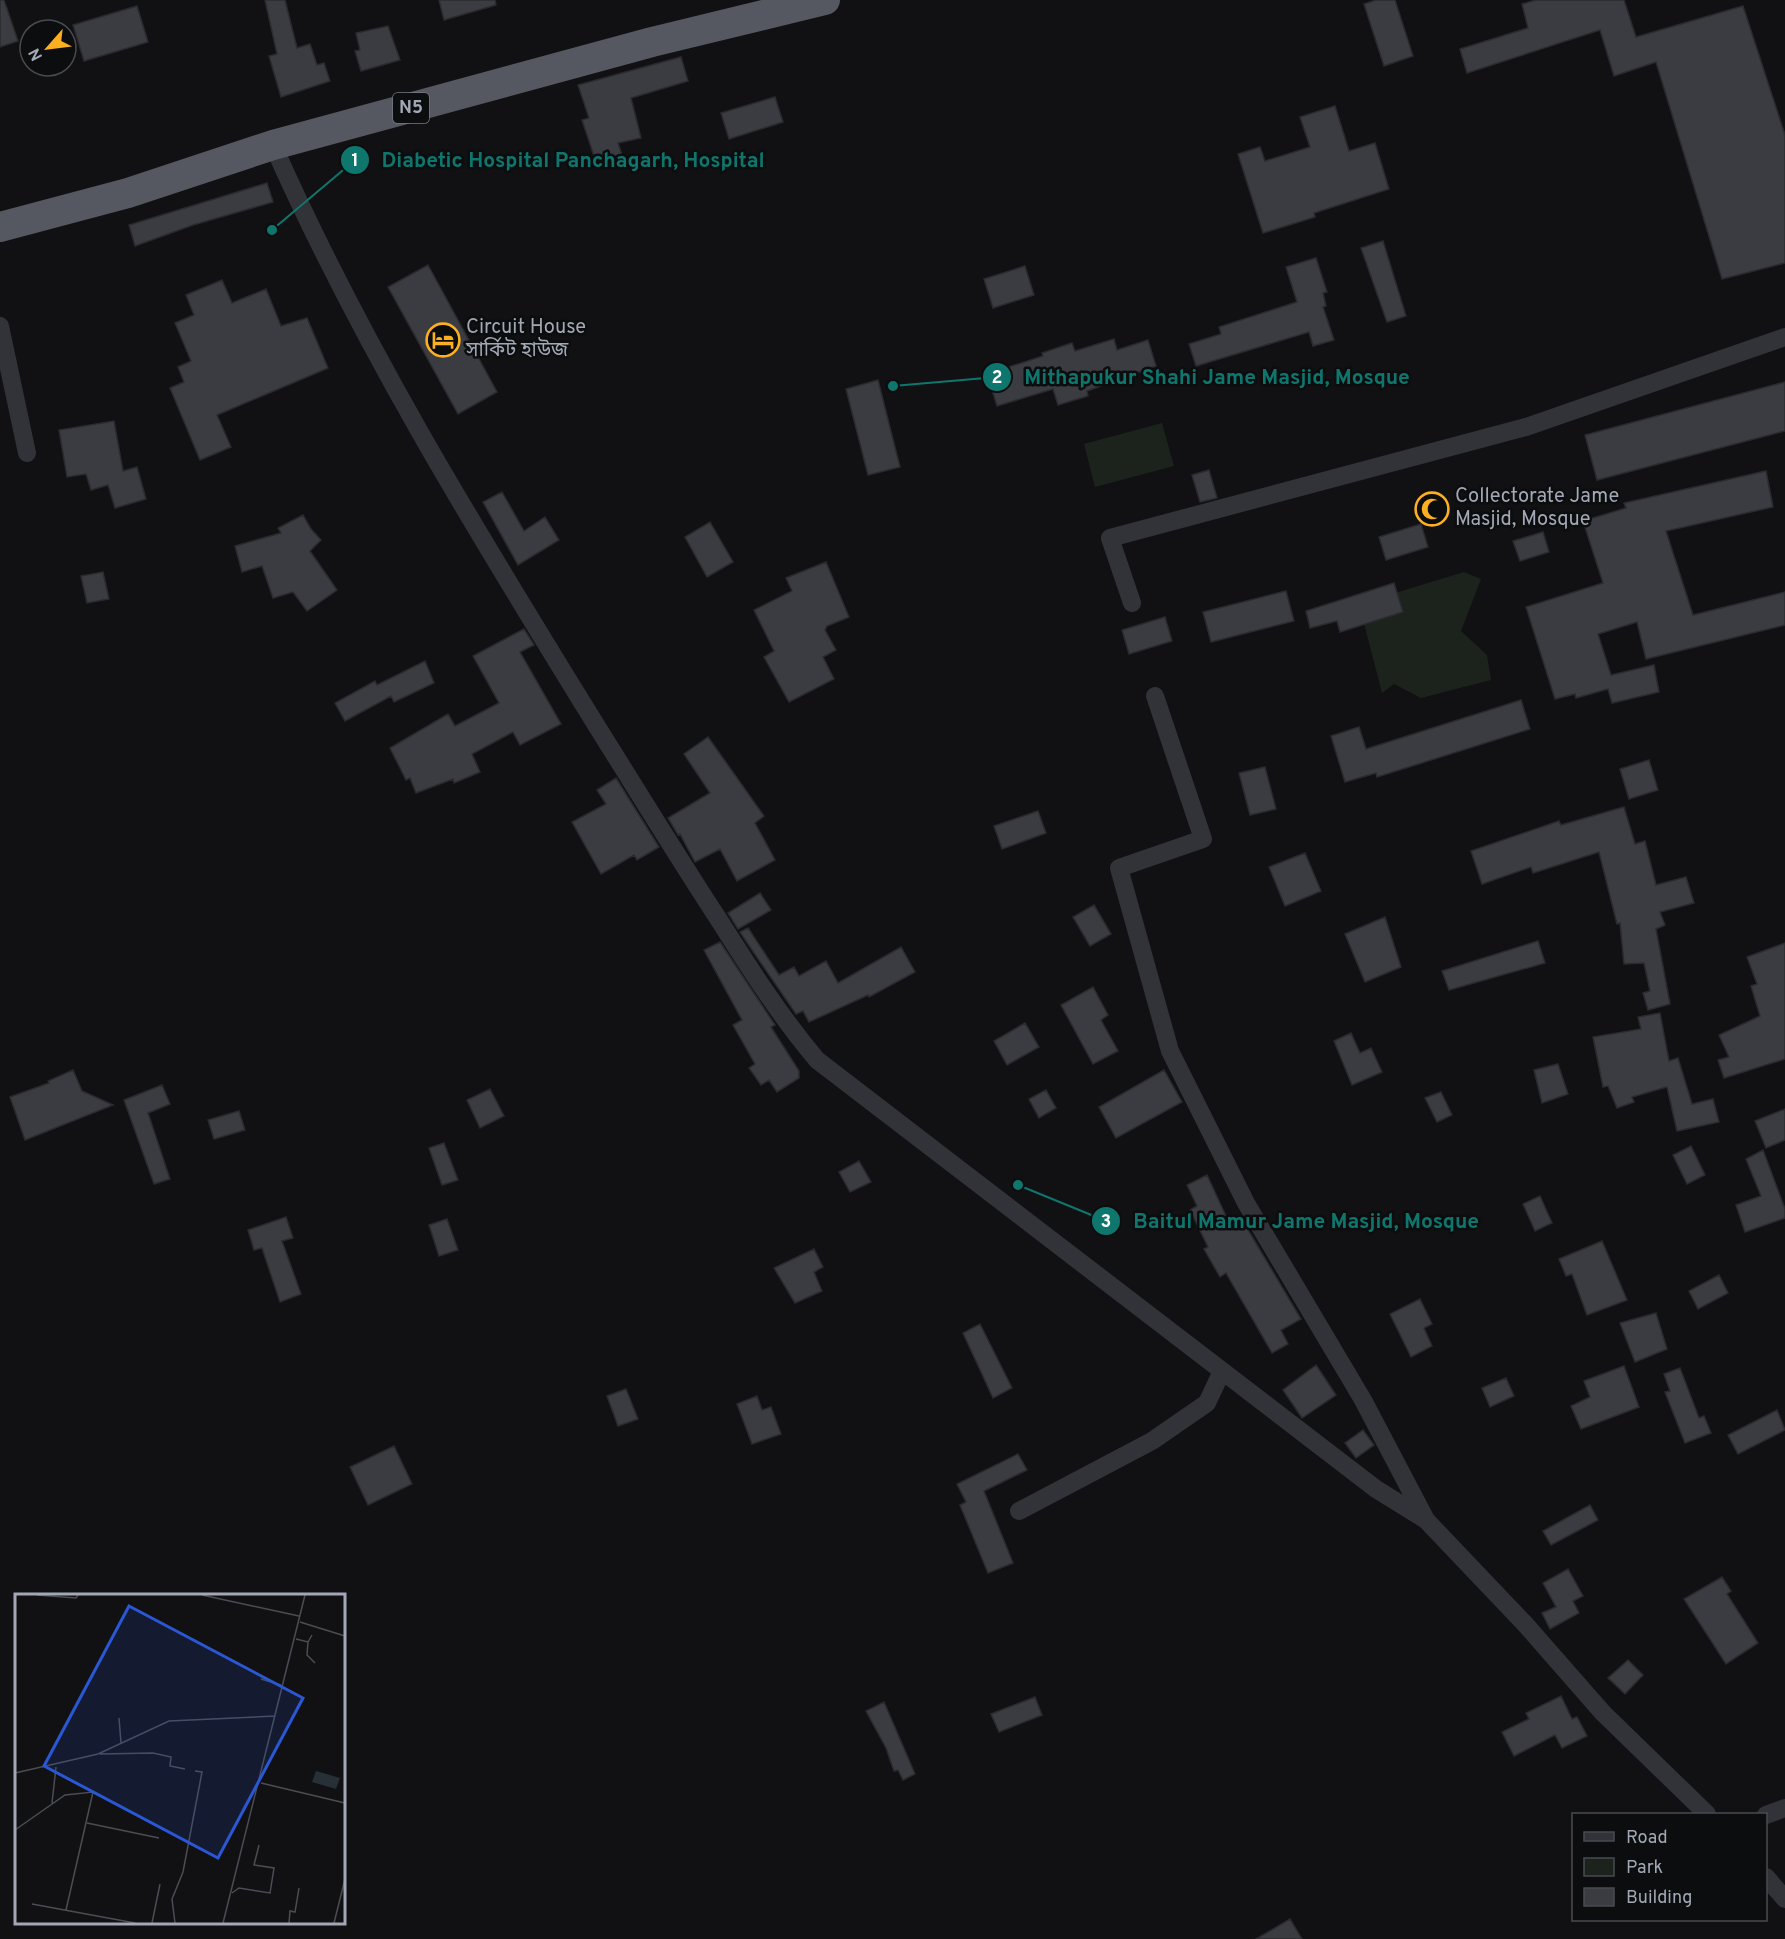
<svg xmlns="http://www.w3.org/2000/svg" width="1785" height="1939" font-family="Overpass,'Noto Sans Bengali',sans-serif">
<rect width="100%" height="100%" fill="#111113"/>
<path fill="#1c231c" d="M1162,423L1174,466L1095,487L1084,444Z
M1464,572L1481,579L1461,631L1487,655L1491,680L1421,698L1394,684L1382,693L1359,604Z"/>
<path fill="#3b3c41" stroke="#2b2b2f" stroke-width="1.5" d="M0,0H4L18,41L0,47Z
M265,0H285L297,48L310,44L317,65L324,63L330,81L281,97L269,56L277,54Z
M439,0H495L496,5L444,20Z
M1376,0H1395L1413,56L1384,66L1364,4Z
M1536,0H1624L1636,37L1743,6L1785,135V263L1722,279L1656,62L1614,76L1600,30L1467,73L1460,49L1528,28L1522,4Z
M137,6L148,42L84,61L73,25Z
M388,26L400,60L361,71L355,51L360,50L356,33Z
M681,57L688,81L631,98L641,138L618,143L623,158L597,165L582,120L589,118L578,85Z
M775,97L783,122L729,139L721,113Z
M1335,106L1349,151L1375,143L1389,189L1314,213L1315,217L1263,233L1238,154L1260,147L1265,161L1310,147L1300,117Z
M267,183L273,202L193,225L135,246L129,225Z
M1383,241L1406,316L1387,322L1361,248Z
M1316,258L1327,292L1323,293L1326,306L1323,307L1334,340L1313,346L1309,332L1196,366L1189,344L1221,334L1219,327L1297,302L1286,267Z
M428,265L497,392L458,414L388,287Z
M1025,266L1034,295L993,308L984,279Z
M222,280L232,303L266,289L281,326L307,318L328,368L217,415L231,447L200,460L170,388L184,382L178,367L191,361L175,323L194,315L186,295Z
M1114,339L1117,350L1148,340L1156,366L1087,391L1088,396L1058,405L1053,389L997,406L987,374L1043,356L1042,353L1072,343L1075,351Z
M878,380L900,467L868,475L846,389Z
M1785,382V431L1597,480L1585,435Z
M114,421L123,471L137,467L146,499L115,508L108,485L91,490L86,474L67,477L59,430Z
M1209,470L1217,498L1200,502L1192,475Z
M1766,471L1773,507L1666,531L1693,615L1785,592V625L1646,659L1637,622L1598,634L1611,675L1654,665L1659,692L1612,703L1608,689L1576,698L1575,694L1555,699L1526,607L1603,583L1583,521L1626,508L1624,503Z
M502,492L524,531L545,517L559,540L518,565L483,502Z
M303,515L311,529L321,540L310,551L337,590L307,611L293,592L273,598L262,566L242,572L235,546L281,533L278,528Z
M710,522L733,562L707,577L685,537Z
M1421,524L1428,547L1386,560L1379,537Z
M1543,532L1549,552L1520,561L1513,541Z
M826,562L849,617L827,626L825,630L836,650L823,657L834,679L789,702L764,657L774,651L754,610L792,591L786,578Z
M103,572L109,599L87,603L81,576Z
M1394,583L1403,612L1340,632L1337,621L1310,628L1306,611Z
M1286,591L1294,621L1211,642L1203,612Z
M1165,617L1172,641L1129,654L1122,630Z
M524,629L534,645L520,652L561,724L520,745L513,732L472,754L480,772L454,783L453,779L416,793L410,778L406,780L390,748L448,714L455,726L499,703L473,656Z
M425,661L434,683L394,702L391,696L345,721L335,703L375,681L377,685Z
M1521,700L1530,729L1377,777L1376,773L1345,782L1331,736L1359,727L1366,749Z
M708,737L764,816L755,823L775,860L737,881L720,849L695,862L680,834L678,835L668,818L710,793L684,754Z
M1649,760L1658,790L1629,799L1620,769Z
M1265,767L1276,809L1250,815L1239,773Z
M616,778L659,847L637,860L634,855L601,874L572,822L606,804L597,790Z
M1624,807L1635,844L1645,841L1656,885L1686,877L1694,903L1660,912L1665,925L1656,929L1670,1004L1648,1010L1643,993L1650,991L1644,963L1624,964L1620,923L1617,924L1599,852L1533,873L1531,867L1482,884L1471,851L1559,821L1561,825Z
M1038,811L1046,833L1002,849L994,826Z
M1305,853L1321,891L1285,906L1269,867Z
M760,893L771,910L738,929L728,913Z
M1094,905L1111,934L1090,946L1073,917Z
M1385,917L1401,967L1365,982L1345,934Z
M748,928L779,975L794,967L799,976L826,961L838,983L901,947L915,972L869,997L868,995L809,1022L803,1011L796,1014L752,950L740,932Z
M1538,941L1545,963L1449,990L1442,971Z
M720,942L775,1025L771,1027L799,1071V1078L777,1092L769,1080L761,1085L749,1068L755,1064L733,1025L742,1020L704,950Z
M1785,943V1059L1724,1078L1718,1060L1729,1057L1719,1035L1760,1016L1751,986L1757,984L1747,957Z
M1093,987L1108,1015L1101,1020L1118,1051L1093,1064L1061,1005Z
M1660,1013L1669,1061L1678,1058L1692,1104L1713,1099L1719,1122L1677,1131L1667,1087L1632,1097L1634,1102L1617,1108L1608,1086L1603,1087L1593,1037L1641,1029L1638,1017Z
M1025,1023L1039,1047L1007,1065L994,1041Z
M1351,1033L1360,1053L1371,1048L1382,1072L1352,1085L1334,1041Z
M1558,1064L1568,1094L1542,1103L1534,1070Z
M73,1070L82,1091L113,1105L25,1140L10,1097L49,1083L48,1081Z
M1164,1070L1182,1102L1116,1138L1099,1107Z
M162,1085L170,1104L148,1113L170,1179L154,1184L124,1100Z
M490,1089L504,1116L480,1128L467,1100Z
M1046,1090L1056,1108L1039,1118L1029,1099Z
M1441,1092L1452,1115L1437,1122L1425,1098Z
M1785,1109V1140L1766,1148L1755,1121Z
M239,1111L245,1130L214,1139L208,1120Z
M444,1143L458,1180L442,1185L429,1148Z
M1691,1146L1705,1175L1687,1184L1673,1155Z
M1763,1150L1785,1209V1218L1745,1232L1736,1205L1761,1196L1746,1159Z
M859,1161L871,1182L850,1192L839,1172Z
M1207,1175L1232,1229L1244,1223L1301,1319L1281,1330L1288,1344L1272,1353L1226,1273L1220,1277L1204,1249L1208,1247L1190,1210L1197,1206L1187,1185Z
M1540,1196L1552,1223L1535,1231L1523,1204Z
M286,1217L293,1238L282,1241L301,1294L280,1302L262,1248L254,1250L248,1230Z
M447,1219L458,1250L439,1256L429,1225Z
M1602,1241L1627,1300L1587,1315L1572,1274L1566,1276L1559,1259Z
M814,1249L823,1267L814,1272L822,1291L795,1303L774,1268Z
M1719,1275L1728,1293L1698,1309L1689,1291Z
M1420,1299L1432,1324L1424,1328L1432,1346L1411,1357L1390,1314Z
M1656,1313L1667,1349L1635,1362L1620,1323Z
M980,1324L1012,1388L993,1398L963,1333Z
M1316,1365L1336,1395L1302,1418L1283,1390Z
M1624,1366L1639,1407L1581,1429L1571,1406L1590,1397L1584,1381Z
M1680,1368L1699,1418L1704,1416L1711,1433L1685,1443L1665,1392L1670,1391L1664,1374Z
M1506,1378L1514,1396L1490,1407L1482,1388Z
M626,1389L638,1419L618,1426L607,1396Z
M757,1396L762,1410L771,1407L781,1434L752,1444L737,1404Z
M1777,1410L1785,1430L1738,1454L1728,1435Z
M1363,1430L1374,1445L1356,1458L1345,1443Z
M394,1446L412,1484L368,1505L350,1467Z
M1018,1454L1027,1470L984,1491L1013,1563L988,1573L960,1505L966,1502L957,1484Z
M1590,1505L1598,1520L1551,1545L1543,1531Z
M1568,1569L1583,1596L1573,1601L1579,1613L1550,1629L1542,1613L1556,1607L1543,1583Z
M1722,1577L1731,1591L1727,1594L1758,1643L1726,1664L1684,1599Z
M1628,1660L1643,1675L1625,1694L1608,1678Z
M1561,1696L1572,1719L1577,1717L1587,1736L1562,1748L1555,1735L1514,1756L1502,1732L1529,1719L1526,1713Z
M1035,1697L1042,1715L999,1732L991,1714Z
M884,1702L915,1774L903,1780L898,1770L894,1771L886,1748L866,1711Z
M1290,1919L1302,1939H1256Z"/>
<g fill="none" stroke-linecap="round" stroke-linejoin="round">
<path stroke="#323338" stroke-width="18" d="M273,145C364,350 479,535 596,725C637,790 677,856 719,920C750,969 780,1016 817,1060L1376,1489L1426,1520L1525,1624L1603,1713L1707,1814
M0,326L27,453
M1132,603L1110,538L1526,427L1785,337
M1155,696L1203,839L1119,868L1170,1051L1246,1203L1363,1400L1425,1518
M1019,1511L1152,1441L1207,1403L1222,1371
M1766,1815L1785,1808
M1766,1877L1785,1899"/>
<path stroke="#565861" stroke-width="30" d="M0,227L128,193L273,145L652,42L825,0"/>
</g>
<defs>
<symbol id="hotel-ring" viewBox="-11 -11 22 22"><circle r="9.5" fill="#0c0d0e" stroke="#fcaf21" stroke-width="1.5"/><path d="M-6-4.5h1.5V1H6V5H4.5V3h-9V5H-6ZM-4 0a1.8 1.8 0 1 1 3.6 0ZM.5 0V-2.5h3Q6-2.5 6 0Z" fill="#fcaf21"/></symbol>
<symbol id="mosque-ring" viewBox="-11 -11 22 22"><circle r="9.5" fill="#0c0d0e" stroke="#fcaf21" stroke-width="1.5"/><path d="M3.5-4.9A6 6 0 1 0 3.5 4.9A5 5 0 1 1 3.5-4.9Z" fill="#fcaf21"/></symbol>
</defs>
<g fill-rule="evenodd">
<use href="#hotel-ring" x="424" y="321" width="38" height="38"/>
<use href="#mosque-ring" x="1413" y="490" width="38" height="38"/>
</g>
<g text-anchor="middle" dominant-baseline="central" stroke-width="5" stroke-linejoin="round" paint-order="stroke">
<rect fill="#0c0d0e" stroke="#757a83" stroke-width="1.5" x="393" y="93" width="36" height="30" rx="4.5"/>
<g font-size="18" font-weight="bold" fill="#a2a8b5">
<text x="411" y="108">N5</text>
</g>
<g font-size="20" fill="#a2a8b5" stroke="#0c0d0e" text-anchor="start">
<text x="466" y="328">Circuit House<tspan x="466" dy="23">সার্কিট হাউজ</tspan></text>
<text x="1455" y="497">Collectorate Jame<tspan x="1455" dy="23">Masjid, Mosque</tspan></text>
</g>
</g>
<g transform="translate(15 1594)">
<rect width="330" height="330" fill="#111113"/>
<path d="M301,177L325,184L321,195L297,188Z" fill="#273037"/>
<path fill="none" stroke="#4b4d54" stroke-width="1.5" d="M22,1L61,4L63,1M187,1L284,22M285,28L330,42M281,45L293,48L297,41M293,48L292,61L300,69M246,85L266,91M104,124L106,149M85,160L138,159L156,163L155,172L170,175M0,179L83,160L154,127L260,122M246,189L330,209M37,209L41,173M72,229L144,244M0,236L50,201L78,198L51,316M217,299L224,294L255,299L259,274L239,271L244,251M17,310L120,329M137,329L145,290M160,329L157,305L168,278L187,178L180,177M208,329L290,1M274,329L275,317L280,318L284,294M319,329L330,285"/>
<path fill="#2a57d4" fill-opacity="0.15" stroke="#2a57d4" stroke-width="3" d="M114,12L288,104L203,264L29,172Z"/>
<rect width="330" height="330" fill="none" stroke="#a2a8b5" stroke-width="3"/>
</g>
<path fill="none" stroke="#0f766e" stroke-width="2" d="M272 230L355 160M893 386L997 377M1018 1185L1106 1221"/>
<g fill="#0f766e" stroke="#0c0d0e" stroke-width="2">
<circle cx="272" cy="230" r="6"/>
<circle cx="893" cy="386" r="6"/>
<circle cx="1018" cy="1185" r="6"/>
<circle cx="355" cy="160" r="15"/>
<circle cx="997" cy="377" r="15"/>
<circle cx="1106" cy="1221" r="15"/>
</g>
<g font-size="18" text-anchor="middle" font-weight="bold" fill="#fff">
<text x="355" y="166">1</text>
<text x="997" y="383">2</text>
<text x="1106" y="1227">3</text>
</g>
<g font-size="21" text-anchor="middle" font-weight="bold" fill="#0f766e" stroke="#0c0d0e" stroke-width="5" stroke-linejoin="round" paint-order="stroke">
<text x="573" y="167">Diabetic Hospital Panchagarh, Hospital</text>
<text x="1217" y="384">Mithapukur Shahi Jame Masjid, Mosque</text>
<text x="1306" y="1228">Baitul Mamur Jame Masjid, Mosque</text>
</g>
<rect x="1572" y="1813" width="195" height="108" fill="#0c0d0e" stroke="#484b51" stroke-width="1.5"/>
<rect x="1584" y="1832" width="30" height="9" fill="#323338" stroke="#484b51" stroke-width="1.5"/>
<text x="1626" y="1843" font-size="18" fill="#a2a8b5">Road</text>
<rect x="1584" y="1858" width="30" height="18" fill="#1c231c" stroke="#484b51" stroke-width="1.5"/>
<text x="1626" y="1873" font-size="18" fill="#a2a8b5">Park</text>
<rect x="1584" y="1888" width="30" height="18" fill="#3b3c41" stroke="#484b51" stroke-width="1.5"/>
<text x="1626" y="1903" font-size="18" fill="#a2a8b5">Building</text>
<g transform="translate(48 48) rotate(242)"><circle r="28" fill="#0c0d0e" stroke="#484b51" stroke-width="1.5"/>
<path d="M0-4.5L10 22L0 15L-10 22Z" fill="#fcaf21"/>
<text y="-9" font-size="16" font-weight="bold" text-anchor="middle" fill="#a2a8b5">N</text>
</g>
</svg>
